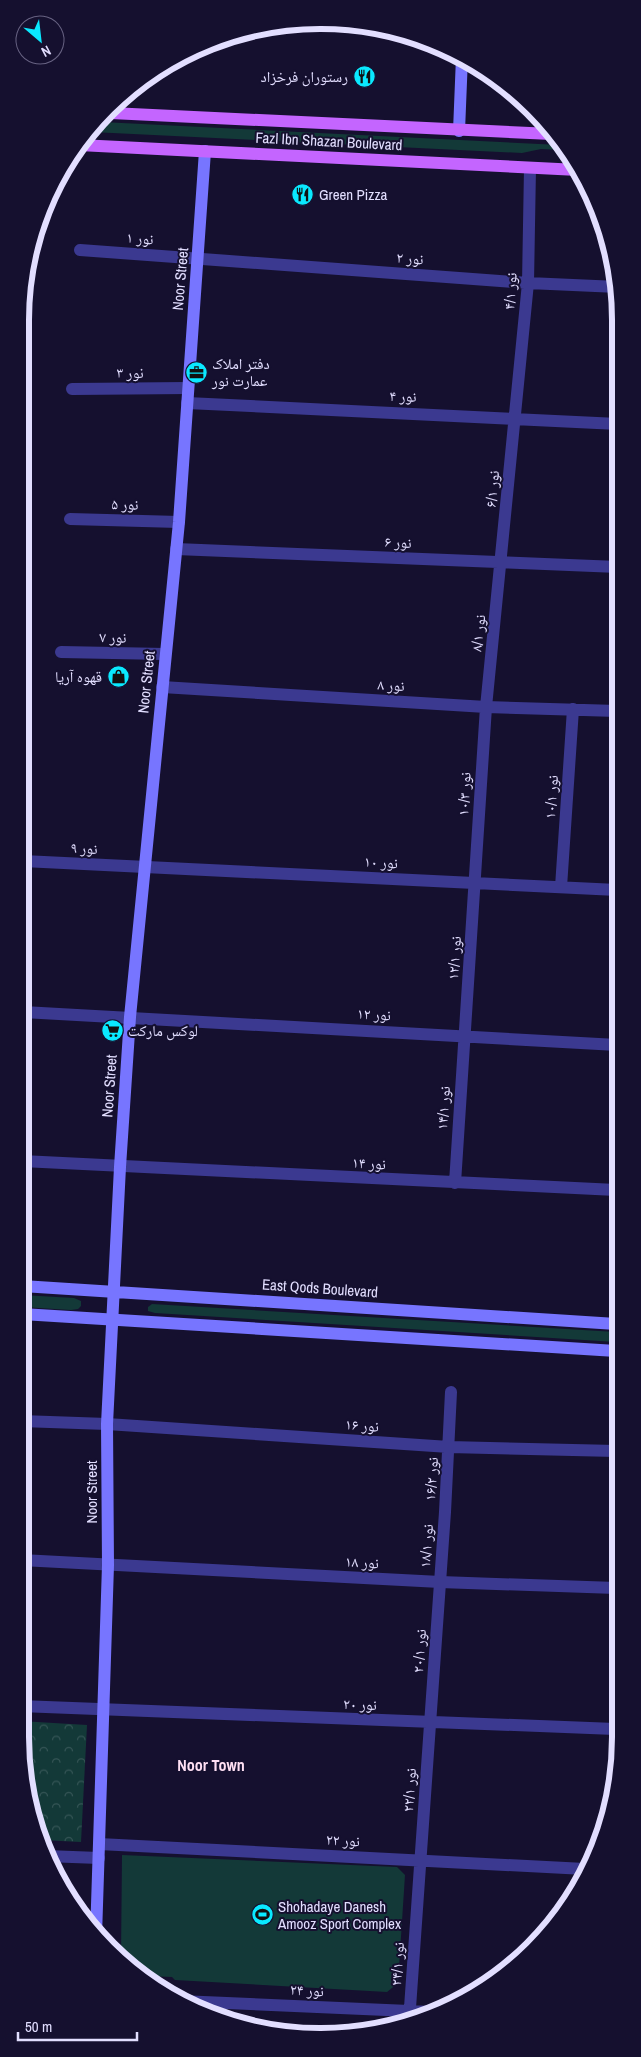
<svg xmlns="http://www.w3.org/2000/svg" width="641" height="2057" font-family="'Archivo Narrow','Noto Naskh Arabic',sans-serif">
<defs>
<pattern id="park-crowns" width="20" height="18" patternUnits="userSpaceOnUse" patternTransform="scale(1.25)"><rect width="20" height="18" fill="#133938"/><path d="M2 6a3 3 0 1 1 6 0M12 15a3 3 0 1 1 6 0" fill="none" stroke="#355556"/></pattern>
</defs>
<rect width="100%" height="100%" fill="#15102f"/>
<path fill="#133938" d="M102,122L560,145L563,150L541,149L522,153L92,132Z
M22,1295L74,1298L81,1301V1306L78,1309L71,1310L22,1307Z
M152,1304L616,1332V1342L155,1313L148,1311V1307Z
M122,1855L397,1867L405,1875L398,1983L387,1992L175,1980L172,1977L148,1976L121,1955Z"/>
<path fill="url(#park-crowns)" d="M20,1721L87,1725L81,1842L41,1840L20,1737Z"/>
<g fill="none" stroke-linecap="round" stroke-linejoin="round">
<path stroke="#3b3990" stroke-width="12" d="M80,250L528,283L618,287
M72,389L188,388
M187,403L618,424
M70,519L179,522
M176,549L618,567
M61,652L165,654
M162,687L486,707L617,711
M23,861L617,890
M561,887L573,709
M23,1012L617,1045
M22,1161L616,1190
M455,1183L486,707L528,283L530,168
M21,1421L107,1424L449,1447L616,1451
M21,1560L440,1582L616,1588
M20,1706L615,1729
M99,1844L585,1869
M46,1856L99,1858
M180,2001L432,2012
M409,2022L445,1512L451,1392"/>
<path stroke="#7775ff" stroke-width="12" d="M459,131L462,57
M22,1286L616,1324
M22,1314L616,1351
M96,1936L108,1565L107,1424L120,1167L130,1017L179,522L205,151"/>
<path stroke="#c465ff" stroke-width="12" d="M111,113L552,134
M79,145L578,170"/>
</g>
<defs>
<symbol id="restaurant-disc" viewBox="-11 -11 22 22"><circle r="9.5" fill="#0ae9ff" stroke="#15102f"/><path d="M-5-6h1v4h1v-4h1v4h1v-4h1v5L-1.5 .5V6h-2V.5L-5-1ZM5-6V6H3V1.5H1.5Q1.5-4 5-6Z" fill="#111"/></symbol>
<symbol id="office-disc" viewBox="-11 -11 22 22"><circle r="9.5" fill="#0ae9ff" stroke="#15102f"/><path d="M-6-3h4V-5.5h4V-3h4V5H-6ZM-1-4.5V-3h2v-1.5ZM-6 0V1H6V0Z" fill="#111"/></symbol>
<symbol id="shop-disc" viewBox="-11 -11 22 22"><circle r="9.5" fill="#0ae9ff" stroke="#15102f"/><path d="M-5-2.5h2.3a2.7 3.5 0 0 1 5.4 0H5L5.5 6h-11ZM-1.5-2.5h3a1.5 2.3 0 0 0-3 0Z" fill="#111"/></symbol>
<symbol id="supermarket-disc" viewBox="-11 -11 22 22"><circle r="9.5" fill="#0ae9ff" stroke="#15102f"/><path d="M-6-5.5h2.5l.6 2H6L4.5 2H-2.5L-4.4-4H-6ZM-1.5 3.2a1.3 1.3 0 1 0 .1 0ZM3 3.2a1.3 1.3 0 1 0 .1 0Z" fill="#111"/></symbol>
<symbol id="stadium-disc" viewBox="-11 -11 22 22"><circle r="9.5" fill="#0ae9ff" stroke="#15102f"/><path d="M0-5a6.5 5 0 1 0 0 10a6.5 5 0 1 0 0-10ZM-3.5-1.8h7v3.6h-7Z" fill="#111"/></symbol>
</defs>
<g fill-rule="evenodd">
<use href="#restaurant-disc" x="352" y="64" width="25" height="25"/>
<use href="#restaurant-disc" x="290" y="182" width="25" height="25"/>
<use href="#office-disc" x="184" y="360" width="25" height="25"/>
<use href="#shop-disc" x="106" y="664" width="25" height="25"/>
<use href="#supermarket-disc" x="100" y="1018" width="25" height="25"/>
<use href="#stadium-disc" x="250" y="1902" width="25" height="25"/>
</g>
<g text-anchor="middle" dominant-baseline="central" stroke-width="4" stroke-linejoin="round" paint-order="stroke">
<g font-size="15" fill="#e2deff" stroke="#15102f" text-anchor="start">
<text x="348" y="76" text-anchor="end">رستوران فرخزاد</text>
<text x="319" y="194">Green Pizza</text>
<text x="212" y="363">دفتر املاک<tspan x="212" dy="17">عمارت نور</tspan></text>
<text x="102" y="676" text-anchor="end">قهوه آریا</text>
<text x="128" y="1030">لوکس مارکت</text>
<text x="278" y="1906">Shohadaye Danesh<tspan x="278" dy="17">Amooz Sport Complex</tspan></text>
</g>
<g font-size="15" fill="#e2deff" stroke="#15102f">
<text transform="translate(329 141) rotate(3)">Fazl Ibn Shazan Boulevard</text>
<text transform="translate(140 238) rotate(4)">نور ۱</text>
<text transform="translate(410 258) rotate(4)">نور ۲</text>
<text transform="translate(180 279) rotate(-85)">Noor Street</text>
<text transform="translate(510 291) rotate(-86)">نور ۴/۱</text>
<text x="130" y="372">نور ۳</text>
<text transform="translate(403 396) rotate(2)">نور ۴</text>
<text transform="translate(492 489) rotate(-85)">نور ۶/۱</text>
<text transform="translate(125 504) rotate(1)">نور ۵</text>
<text transform="translate(398 542) rotate(3)">نور ۶</text>
<text transform="translate(478 633) rotate(-84)">نور ۸/۱</text>
<text transform="translate(113 637) rotate(1)">نور ۷</text>
<text transform="translate(146 682) rotate(-84)">Noor Street</text>
<text transform="translate(391 685) rotate(3)">نور ۸</text>
<text transform="translate(464 794) rotate(-87)">نور ۱۰/۳</text>
<text transform="translate(551 797) rotate(-86)">نور ۱۰/۱</text>
<text transform="translate(84 848) rotate(3)">نور ۹</text>
<text transform="translate(381 862) rotate(3)">نور ۱۰</text>
<text transform="translate(454 958) rotate(-86)">نور ۱۲/۱</text>
<text transform="translate(374 1014) rotate(3)">نور ۱۲</text>
<text transform="translate(109 1086) rotate(-86)">Noor Street</text>
<text transform="translate(443 1108) rotate(-86)">نور ۱۴/۱</text>
<text transform="translate(369 1163) rotate(3)">نور ۱۴</text>
<text transform="translate(320 1288) rotate(4)">East Qods Boulevard</text>
<text transform="translate(362 1425) rotate(4)">نور ۱۶</text>
<text transform="translate(431 1479) rotate(-86)">نور ۱۶/۲</text>
<text transform="translate(91 1492) rotate(-90)">Noor Street</text>
<text transform="translate(426 1546) rotate(-86)">نور ۱۸/۱</text>
<text transform="translate(362 1562) rotate(3)">نور ۱۸</text>
<text transform="translate(419 1651) rotate(-86)">نور ۲۰/۱</text>
<text transform="translate(360 1704) rotate(2)">نور ۲۰</text>
<text transform="translate(409 1790) rotate(-86)">نور ۲۲/۱</text>
<text transform="translate(343 1840) rotate(3)">نور ۲۲</text>
<text transform="translate(397 1964) rotate(-86)">نور ۲۴/۱</text>
<text transform="translate(307 1990) rotate(3)">نور ۲۴</text>
</g>
<g font-size="16" font-weight="bold" fill="#ffe0f4" stroke="#15102f">
<text x="211" y="1765">Noor Town</text>
</g>
</g>
<path d="M0 0H641V2057H0ZM320 29H321A291 291 0 0 1 612 320V1737A291 291 0 0 1 321 2028H320A291 291 0 0 1 29 1737V320A291 291 0 0 1 320 29Z" fill="#15102f" fill-rule="evenodd"/>
<path fill="none" stroke="#e2deff" stroke-width="6" d="M320 29H321A291 291 0 0 1 612 320V1737A291 291 0 0 1 321 2028H320A291 291 0 0 1 29 1737V320A291 291 0 0 1 320 29Z"/>
<g transform="translate(40 40) rotate(152)"><circle r="24" fill="#15102f" stroke="#676282"/>
<path d="M0-4L9 19L0 12L-9 19Z" fill="#0ae9ff"/>
<text y="-8" font-size="14" font-weight="bold" text-anchor="middle" fill="#e2deff">N</text>
</g>
<path d="M18 2032v8h119v-8" fill="none" stroke="#e2deff" stroke-width="2.5"/>
<text x="25" y="2032" font-size="15" fill="#e2deff" stroke="#15102f" stroke-width="4" paint-order="stroke">50 m</text>
</svg>
